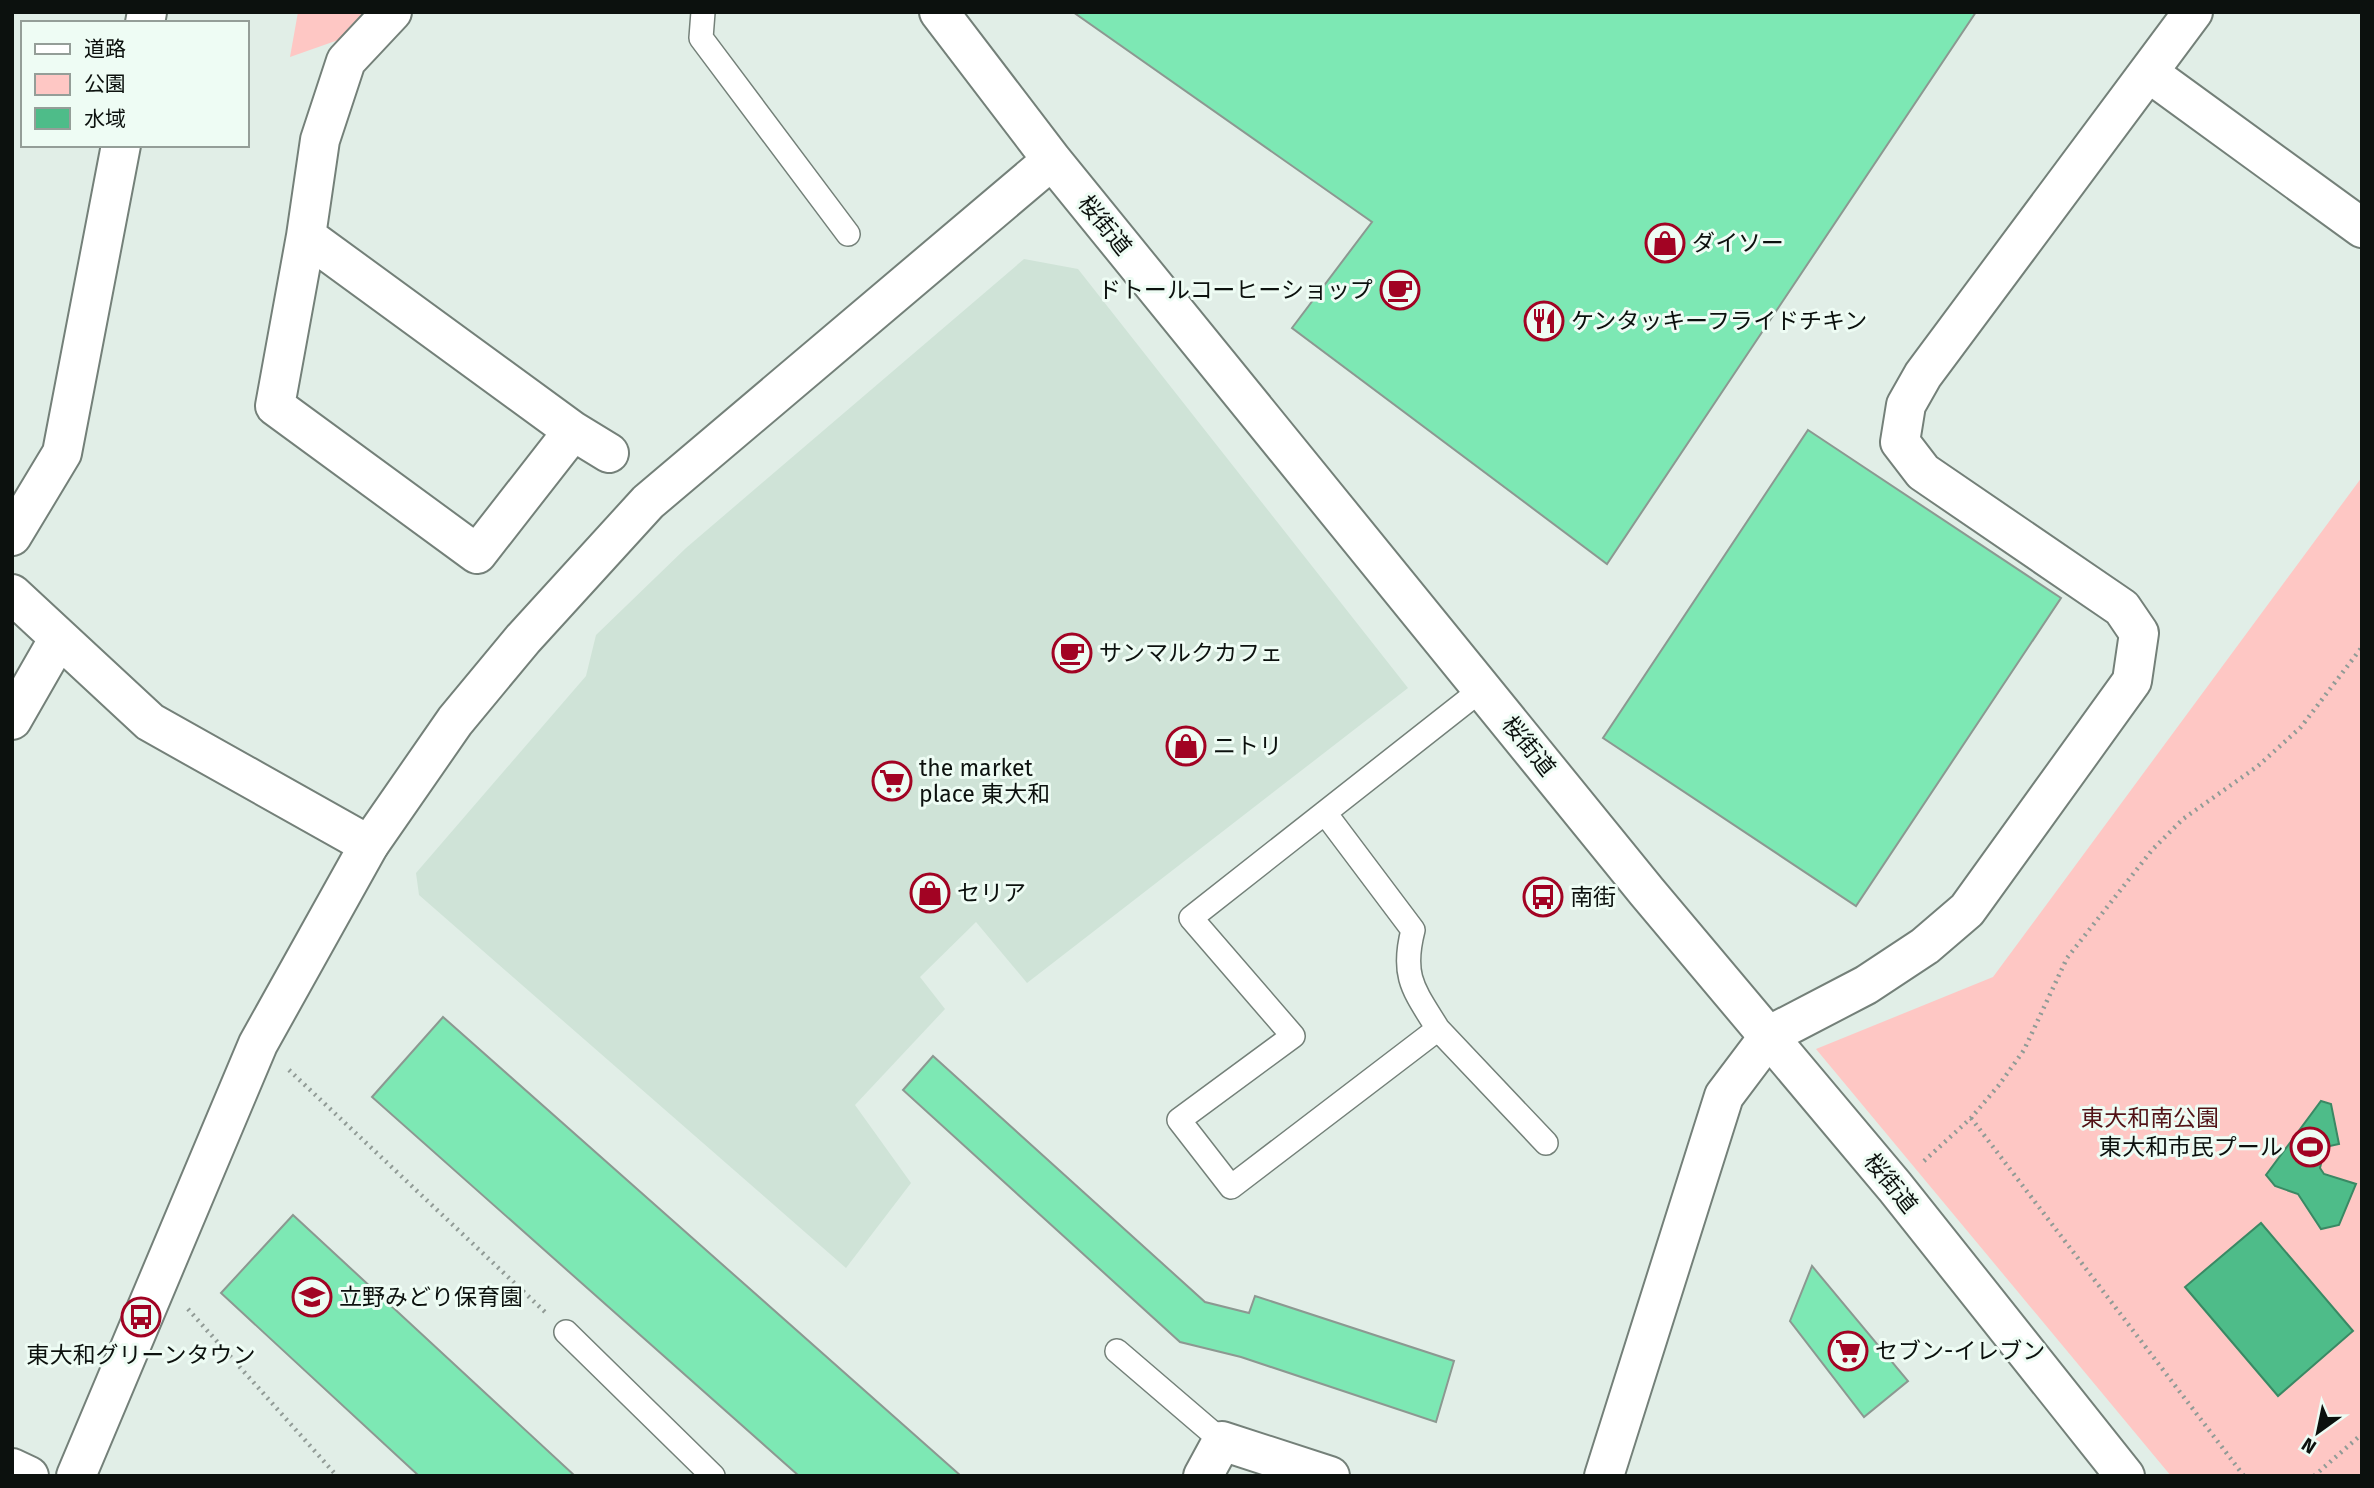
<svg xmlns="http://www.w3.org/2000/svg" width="2374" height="1488" font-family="'Fira Sans','Noto Sans JP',sans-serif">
<rect width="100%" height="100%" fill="#e1eee7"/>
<path fill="#cfe3d7" d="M1024,259L1078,269L1408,688L1027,983L976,922L920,977L945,1009L855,1105L911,1183L846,1268L419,895L416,873L586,676L596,635L686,548Z"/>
<path fill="#fec7c4" d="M298,12H378L361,32L290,57Z
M2362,477V1476H2171L1816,1049L1993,977Z"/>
<path fill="#4ebc89" stroke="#3a8964" stroke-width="2" d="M2321,1101L2331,1104L2339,1144L2325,1147L2320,1168L2324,1174L2356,1184L2339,1225L2321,1229L2298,1194L2275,1186L2266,1175Z
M2261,1223L2353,1331L2278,1396L2185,1287Z"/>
<path fill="#7de8b4" stroke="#8c9891" stroke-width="2" d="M1073,12H1976L1607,564L1292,328L1372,222Z
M1808,430L2061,598L1856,906L1603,738Z
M443,1017L961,1476H799L372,1097Z
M933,1056L1205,1302L1249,1313L1255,1296L1454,1361L1436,1422L1241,1357L1180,1342L903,1090Z
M293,1215L575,1476H419L221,1293Z
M1812,1266L1908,1381L1864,1417L1790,1321Z"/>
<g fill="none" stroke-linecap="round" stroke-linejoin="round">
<defs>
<path id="service" d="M703,12L701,38L848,234
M1325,813L1413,930C1401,977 1414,990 1438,1029L1231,1187L1179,1120L1293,1036L1191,918L1482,689
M1438,1029L1546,1143
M566,1332L713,1476
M1117,1351L1222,1441"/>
<path id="minor" d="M392,12L346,61L320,140L306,236L573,431L609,453
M145,23L147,12
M2149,73L2362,228
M306,236L275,406L477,554L573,431
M12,536L62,453L121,145
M12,594L150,722L369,845
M12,720L59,638
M12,1468L29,1476
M1203,1476L1222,1441L1330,1476
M1604,1476L1724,1096L1770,1035"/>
<path id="tertiary" d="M939,12L1052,160L1647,892L1895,1187L2125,1476
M1770,1035L1866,985L1925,946L1967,910L2132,681L2139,633L2122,608L1923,472L1900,442L1906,405L1923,375L2193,12
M76,1476L258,1044L369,845L455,721L523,639L648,502L1052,160"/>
</defs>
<use href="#service" stroke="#748079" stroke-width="26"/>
<use href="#minor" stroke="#748079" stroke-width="42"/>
<use href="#tertiary" stroke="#748079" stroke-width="42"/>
<path stroke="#919b96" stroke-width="4.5" stroke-dasharray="2 5" stroke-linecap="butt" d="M289,1070L545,1312
M1971,1118L2244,1476
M1924,1161L1971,1118L1999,1085L2024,1050L2067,958L2152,850L2183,819L2258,766L2301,727L2362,647
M188,1309L337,1476
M2314,1476L2362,1434"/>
<use href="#service" stroke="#fff" stroke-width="23"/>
<use href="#minor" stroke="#fff" stroke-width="38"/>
<use href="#tertiary" stroke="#fff" stroke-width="38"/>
</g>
<defs>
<symbol id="shop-ring" viewBox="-11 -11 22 22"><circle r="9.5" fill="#eefcf4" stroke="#a20323" stroke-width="1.5"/><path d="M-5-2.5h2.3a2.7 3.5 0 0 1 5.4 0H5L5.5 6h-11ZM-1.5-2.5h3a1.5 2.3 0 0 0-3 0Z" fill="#a20323"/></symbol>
<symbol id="cafe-ring" viewBox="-11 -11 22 22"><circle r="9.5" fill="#eefcf4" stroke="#a20323" stroke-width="1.5"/><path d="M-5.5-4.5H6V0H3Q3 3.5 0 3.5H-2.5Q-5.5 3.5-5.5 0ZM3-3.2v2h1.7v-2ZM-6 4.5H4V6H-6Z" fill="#a20323"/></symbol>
<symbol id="restaurant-ring" viewBox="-11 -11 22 22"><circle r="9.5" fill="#eefcf4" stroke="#a20323" stroke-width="1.5"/><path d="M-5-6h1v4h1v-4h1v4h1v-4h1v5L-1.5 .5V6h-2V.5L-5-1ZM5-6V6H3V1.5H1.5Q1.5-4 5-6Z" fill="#a20323"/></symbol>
<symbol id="supermarket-ring" viewBox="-11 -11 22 22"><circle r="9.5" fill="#eefcf4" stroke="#a20323" stroke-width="1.5"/><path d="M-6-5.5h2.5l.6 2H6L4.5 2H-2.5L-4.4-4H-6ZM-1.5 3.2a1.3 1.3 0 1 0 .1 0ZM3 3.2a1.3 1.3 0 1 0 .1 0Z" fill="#a20323"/></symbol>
<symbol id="bus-ring" viewBox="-11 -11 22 22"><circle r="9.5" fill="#eefcf4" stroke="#a20323" stroke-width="1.5"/><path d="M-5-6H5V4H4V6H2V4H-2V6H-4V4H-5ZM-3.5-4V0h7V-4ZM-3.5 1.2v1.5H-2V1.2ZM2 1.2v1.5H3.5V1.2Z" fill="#a20323"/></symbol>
<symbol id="stadium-ring" viewBox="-11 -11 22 22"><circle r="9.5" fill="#eefcf4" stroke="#a20323" stroke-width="1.5"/><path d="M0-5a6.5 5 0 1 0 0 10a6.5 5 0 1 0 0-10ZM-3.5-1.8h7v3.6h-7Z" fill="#a20323"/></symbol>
<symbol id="school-ring" viewBox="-11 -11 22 22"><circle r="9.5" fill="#eefcf4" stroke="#a20323" stroke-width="1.5"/><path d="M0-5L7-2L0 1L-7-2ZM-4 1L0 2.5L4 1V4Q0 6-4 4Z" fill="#a20323"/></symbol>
</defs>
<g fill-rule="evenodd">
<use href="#shop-ring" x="1643" y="221" width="44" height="44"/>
<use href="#cafe-ring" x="1378" y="268" width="44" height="44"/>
<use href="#restaurant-ring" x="1522" y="299" width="44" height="44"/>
<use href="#cafe-ring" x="1050" y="631" width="44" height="44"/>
<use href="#shop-ring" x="1164" y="724" width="44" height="44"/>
<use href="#supermarket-ring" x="870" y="759" width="44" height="44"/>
<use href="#shop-ring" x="908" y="871" width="44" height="44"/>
<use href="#bus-ring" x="1521" y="875" width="44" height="44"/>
<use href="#stadium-ring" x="2288" y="1125" width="44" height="44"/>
<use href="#school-ring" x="290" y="1275" width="44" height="44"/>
<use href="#bus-ring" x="119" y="1295" width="44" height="44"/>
<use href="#supermarket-ring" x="1826" y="1329" width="44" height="44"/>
</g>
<g text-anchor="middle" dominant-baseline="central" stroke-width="6" stroke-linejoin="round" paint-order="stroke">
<g font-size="23" fill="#0c110e" stroke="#eefcf4">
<text transform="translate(1105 225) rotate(51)">桜街道</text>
<text transform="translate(1529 746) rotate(51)">桜街道</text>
<text transform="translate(1891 1183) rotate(51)">桜街道</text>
</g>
<g font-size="23" fill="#0c110e" stroke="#eefcf4" text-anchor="start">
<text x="1692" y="243">ダイソー</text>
<text x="1373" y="290" text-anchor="end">ドトールコーヒーショップ</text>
<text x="1571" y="321">ケンタッキーフライドチキン</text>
<text x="1099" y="653">サンマルクカフェ</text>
<text x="1213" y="746">ニトリ</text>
<text x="919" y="768">the market<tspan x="919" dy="26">place 東大和</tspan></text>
<text x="957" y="893">セリア</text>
<text x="1570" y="897">南街</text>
<text x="2283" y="1147" text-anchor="end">東大和市民プール</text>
<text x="339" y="1297">立野みどり保育園</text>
<text x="1875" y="1351">セブン-イレブン</text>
<text x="141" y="1355" text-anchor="middle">東大和グリーンタウン</text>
</g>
<g font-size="23" fill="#521216" stroke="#eefcf4">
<text x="2150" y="1118">東大和南公園</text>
</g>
</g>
<rect width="2374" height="1488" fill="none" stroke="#0c110e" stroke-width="28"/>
<rect x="21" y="21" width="228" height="126" fill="#eefcf4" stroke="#949e98" stroke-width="2"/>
<rect x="35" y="44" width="35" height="10" fill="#ffffff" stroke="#949e98" stroke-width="2"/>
<text x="84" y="56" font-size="21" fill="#0c110e">道路</text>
<rect x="35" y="74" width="35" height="21" fill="#fec7c4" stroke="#949e98" stroke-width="2"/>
<text x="84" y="91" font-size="21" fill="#0c110e">公園</text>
<rect x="35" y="108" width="35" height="21" fill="#4ebc89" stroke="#949e98" stroke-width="2"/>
<text x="84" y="126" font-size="21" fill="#0c110e">水域</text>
<g transform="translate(2318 1432) rotate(213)" stroke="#eefcf4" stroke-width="5" paint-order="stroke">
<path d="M0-5L12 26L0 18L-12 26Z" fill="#0c110e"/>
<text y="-10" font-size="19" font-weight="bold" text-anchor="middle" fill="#0c110e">N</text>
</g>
</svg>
